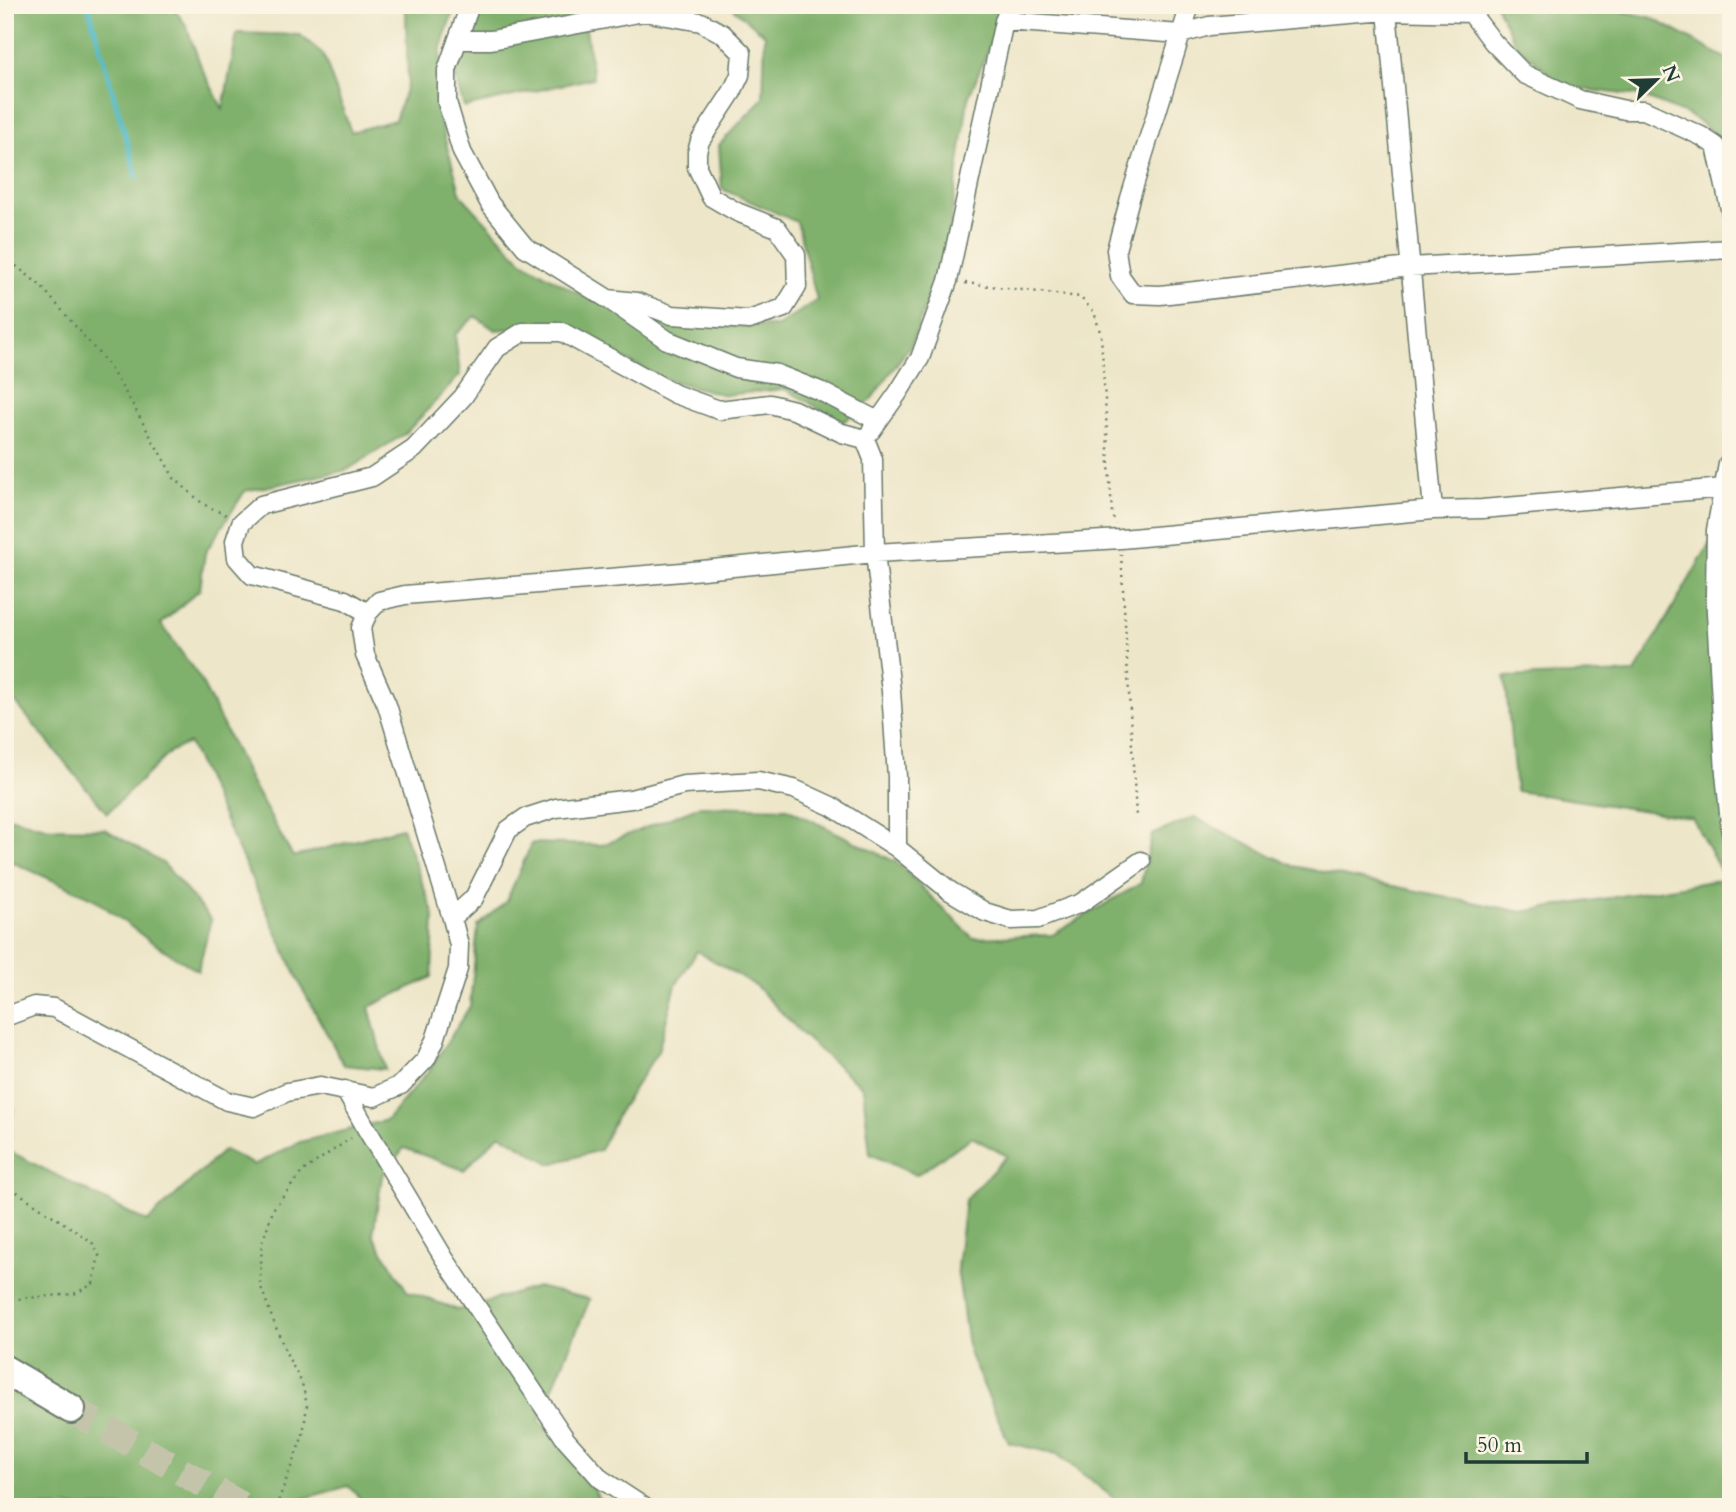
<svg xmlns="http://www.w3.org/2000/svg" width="1736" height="1512" font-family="Cardo,serif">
<rect width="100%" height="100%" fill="#fcf5e5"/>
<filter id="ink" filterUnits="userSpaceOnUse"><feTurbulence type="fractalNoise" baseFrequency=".0143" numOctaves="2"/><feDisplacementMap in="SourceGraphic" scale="14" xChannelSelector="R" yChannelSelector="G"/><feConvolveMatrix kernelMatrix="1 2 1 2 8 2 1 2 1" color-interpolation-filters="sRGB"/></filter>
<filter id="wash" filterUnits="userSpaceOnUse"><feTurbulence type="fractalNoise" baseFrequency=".00686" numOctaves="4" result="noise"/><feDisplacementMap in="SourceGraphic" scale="28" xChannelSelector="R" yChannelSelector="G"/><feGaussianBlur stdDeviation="1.57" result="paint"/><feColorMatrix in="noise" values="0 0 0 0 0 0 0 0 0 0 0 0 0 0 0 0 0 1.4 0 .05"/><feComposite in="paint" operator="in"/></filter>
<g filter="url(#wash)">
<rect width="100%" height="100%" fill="#ede6c9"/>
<path fill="#80b16c" stroke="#507750" stroke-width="2" d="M5,5H171L186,25L202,69L223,109L237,33L300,35L323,54L351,132L395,120L408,82L406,15L402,5H455L441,48L438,115L461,195L522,261L576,292L673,326H778L817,300L797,222L722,189L719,145L763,98L765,35L729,5H1006L968,99L948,242L912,343L870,401L843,422L785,389L725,395L661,378L559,325L495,330L475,316L455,335L460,375L406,433L347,470L245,491L205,553L200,589L161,624L199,677L252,784L293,857L402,828L434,915L432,977L369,1007L385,1069L344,1065L303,990L189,743L171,751L107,813L5,690Z
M477,5H615L584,16L593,78L464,107L454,73Z
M1496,5H1589L1650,17L1731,61V155L1728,145L1693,117L1641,96L1564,87L1515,43Z
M1731,507V1507H1125L1057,1454L1009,1443L969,1353L957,1268L965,1200L1007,1156L972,1137L916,1175L870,1154L863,1088L808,1040L756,986L697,951L676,985L658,1051L618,1113L600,1150L551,1164L500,1134L464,1170L404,1148L382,1176L373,1235L407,1291L458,1310L537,1287L590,1299L539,1420L588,1478L603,1507H369L348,1486L305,1498L304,1507H5V1048L13,1109L9,1151L147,1222L224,1150L254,1165L300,1142L387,1120L431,1068L470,1006L478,926L506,902L532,843L602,845L700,806L787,808L896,862L973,938L1052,935L1141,883L1152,835L1194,817L1293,866L1522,912L1725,879L1692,818L1516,791L1505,677L1635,673Z
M5,816L49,828L105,829L164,864L211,920L198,971L147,939L93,898L5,859Z"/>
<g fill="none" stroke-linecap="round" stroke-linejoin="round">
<path stroke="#4fbbcb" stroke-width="5" d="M88,5L137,177"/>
</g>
</g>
<g filter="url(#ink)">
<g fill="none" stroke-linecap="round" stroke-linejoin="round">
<path stroke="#c4c4ab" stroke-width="28" stroke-dasharray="28 14" stroke-linecap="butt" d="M71,1409L244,1507"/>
<defs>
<path id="minor" d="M470,5L447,70V102L462,152L490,204L525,247L608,299L667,340L736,368L777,374L820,391L878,421
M1190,5L1130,198L1116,250L1120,276L1133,294L1160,295L1410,267L1731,249
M1473,5L1471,13L1493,42L1524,74L1580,100L1625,110H1644L1701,136L1716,146L1731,213
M1387,11L1433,510
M1004,21L1181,34L1209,26L1387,11L1471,13
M458,40H491L644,12L701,22L723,34L742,53L740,75L732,92L700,141L697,152V167L711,197L737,212L777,228L796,255L797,287L784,308L749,320L672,315L637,302L608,299
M871,431L898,393L920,358L948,281L1004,21L1011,5
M865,439L873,459L875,553L891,691L897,777V848
M1731,459L1728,464L1716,530L1715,594L1725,773L1731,833
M368,613L345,600L252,575L237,558L235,541L241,523L261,505L372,477L414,449L463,397L497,348L523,332H562L675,394L719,410L770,404L794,410L842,433L865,439
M452,918L474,898L508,830L525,818L556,808L631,799L684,785L758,781L794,789L831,806L897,848L950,891L985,912L1011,920L1038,919L1081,903L1141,861
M5,1017L34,1006L54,1008L227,1101L254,1107L287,1092L320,1086L374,1097L401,1085L426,1059L435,1040L458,969L459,945L452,918L387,705L365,655L361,628L368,613L379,601L405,595L682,572L875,553L1121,539L1433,510L1482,509L1724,488L1731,485
M345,1090L366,1128L444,1258L566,1440L601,1479L644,1507"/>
<path id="trunk" d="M5,1370L71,1409"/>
</defs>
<use href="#minor" stroke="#677868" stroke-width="21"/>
<use href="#trunk" stroke="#677868" stroke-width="32"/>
<path stroke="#677868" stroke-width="2.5" stroke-dasharray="2 5" stroke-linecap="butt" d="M5,257L41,286L107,363L130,400L174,478L203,504L226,515
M965,283L1080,297L1094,312L1101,335L1112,513L1115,524
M1121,554L1136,816
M5,1184L92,1242L99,1255L93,1284L74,1294L5,1300
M276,1507L303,1435L307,1405L302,1383L288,1357L271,1315L260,1284L262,1243L274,1208L303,1171L351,1138"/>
<use href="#minor" stroke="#fff" stroke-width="18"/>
<use href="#trunk" stroke="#fff" stroke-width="28"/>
</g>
</g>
<rect width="1736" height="1512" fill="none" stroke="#fcf5e5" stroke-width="28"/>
<g transform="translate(1656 80) rotate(67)" stroke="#fcf5e5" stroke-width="5" paint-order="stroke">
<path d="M0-5L12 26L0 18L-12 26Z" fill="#1f3d34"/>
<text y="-10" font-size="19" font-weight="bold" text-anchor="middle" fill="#1f3d34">N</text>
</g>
<path d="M1466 1452v10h121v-10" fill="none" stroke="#1f3d34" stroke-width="3.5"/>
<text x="1477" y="1452" font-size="21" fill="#1f3d34" stroke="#fcf5e5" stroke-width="5" paint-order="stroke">50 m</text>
</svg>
